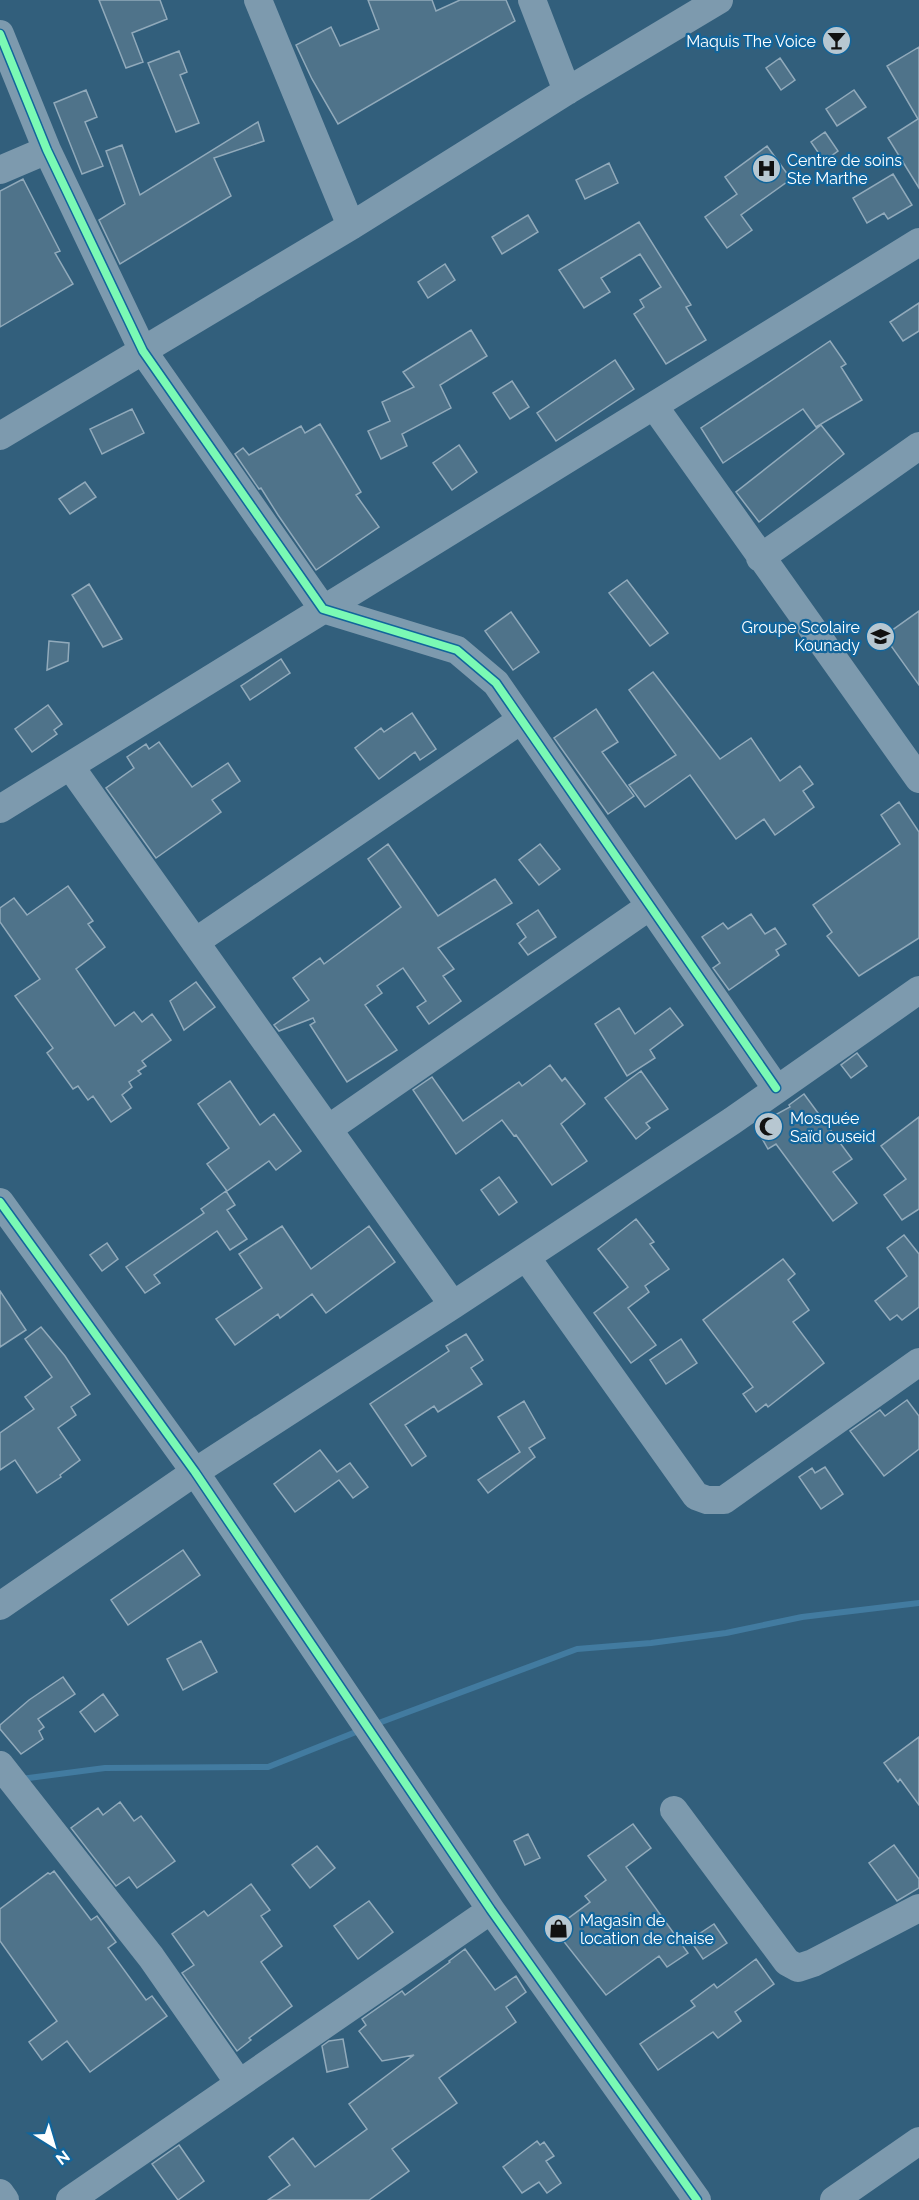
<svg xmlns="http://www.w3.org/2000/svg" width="919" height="2200" font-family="Raleway,sans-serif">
<rect width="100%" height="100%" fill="#325f7c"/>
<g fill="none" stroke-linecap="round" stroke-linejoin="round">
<path stroke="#427ba0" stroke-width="6" d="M376,1724L577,1649L651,1643L726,1633L802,1617L919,1603
M21,1779L105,1768L268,1767L361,1730"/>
</g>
<path fill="#4f738a" stroke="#91aabb" stroke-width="1.5" d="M99,0H160L167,19L132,33L143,62L126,68Z
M368,0H432L436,11L460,0H506L515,21L338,124L312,79L296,45L331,27L340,46L379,29Z
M919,47V188L888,138L918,119L887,66Z
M179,51L187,72L180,75L199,123L176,132L148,63Z
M780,58L795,80L781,90L766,68Z
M86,90L97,117L85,122L103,166L82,174L54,103Z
M854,90L866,107L837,126L826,109Z
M258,122L264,141L214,158L231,196L120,264L99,220L125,204L106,151L122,145L140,195Z
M825,132L838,151L824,161L811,142Z
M767,146L791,179L741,215L752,230L727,248L705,217L737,194L725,177Z
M609,163L618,183L585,199L576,180Z
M893,174L912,205L888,219L884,213L867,223L853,198Z
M23,179L60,251L55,253L73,284L0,327V191Z
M528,215L538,232L502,254L492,237Z
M639,222L691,305L686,307L706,340L666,364L634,314L644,307L640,300L661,287L640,254L601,278L610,292L584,308L559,270Z
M445,264L455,280L428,298L418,282Z
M919,303V331L903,341L890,322Z
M471,330L487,356L440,385L451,408L402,434L407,446L381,459L368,431L390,421L382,402L414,387L403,372Z
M830,341L846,364L841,367L862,400L816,427L803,409L723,463L701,428Z
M615,360L634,389L556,441L537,413Z
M512,381L529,407L510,419L493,393Z
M132,409L144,433L102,454L90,429Z
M320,424L361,492L356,495L379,527L316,570L278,515L261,488L259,489L235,454L243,448L249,455L301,426L305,433Z
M821,425L844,454L759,522L736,492Z
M459,445L477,472L452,490L433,463Z
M85,482L96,497L70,514L59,499Z
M627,580L668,633L650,646L609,593Z
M89,584L122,639L103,647L72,595Z
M919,611V685L884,636Z
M511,612L539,652L513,670L485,631Z
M49,641L69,643L68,661L47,670Z
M281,659L290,673L250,700L241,686Z
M653,672L720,759L751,738L780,781L800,766L813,784L803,791L814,807L775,835L764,819L736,839L690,775L645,807L629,785L676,755L629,690Z
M48,705L62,724L54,730L57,734L32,752L15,729Z
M596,709L618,742L602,752L634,796L608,814L554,738Z
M412,713L436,749L420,760L415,752L379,779L355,748L381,728L384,732Z
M159,742L192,787L228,763L240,781L212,800L221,812L156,858L106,788L134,768L127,757L146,744L149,749Z
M899,802L919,832V938L859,976L827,936L832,932L813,905L900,844L881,815Z
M388,844L438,916L495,879L512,903L438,948L454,969L443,976L461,1001L429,1024L417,1007L426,1001L403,968L377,986L382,993L365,1005L397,1050L347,1082L310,1025L315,1022L313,1018L279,1031L274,1025L309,1000L293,978L320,958L324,964L401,907L368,859Z
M540,844L560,869L539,885L519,860Z
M68,886L93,921L88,924L105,947L76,969L115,1026L134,1012L142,1022L152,1014L171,1040L142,1061L146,1066L138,1071L141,1074L129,1082L132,1087L122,1095L131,1108L111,1122L93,1096L88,1100L78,1086L73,1089L47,1053L53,1048L15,996L40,979L0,922V908L14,898L27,915Z
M538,910L556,937L528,955L519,943L526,937L517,924Z
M751,914L765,934L775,928L786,944L776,950L779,955L729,990L713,968L720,963L702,937L723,923L728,929Z
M196,982L215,1007L184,1030L170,1001Z
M619,1008L635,1034L670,1008L683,1025L650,1050L655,1058L627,1076L595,1024Z
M857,1053L867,1066L851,1078L841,1065Z
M550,1065L562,1081L565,1078L585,1104L561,1124L587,1161L552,1185L516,1135L514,1136L502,1120L456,1154L413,1090L432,1077L463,1121L519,1082L522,1086Z
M641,1071L668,1109L646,1123L650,1128L636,1139L605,1098Z
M230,1081L260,1125L274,1114L301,1151L276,1170L269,1161L227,1191L207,1164L229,1148L198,1104Z
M804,1094L852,1159L833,1172L857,1203L833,1221L776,1144L768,1149L755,1126L790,1107L789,1105Z
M919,1117V1209L902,1220L884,1195L906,1179L881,1146Z
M499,1177L517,1202L499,1215L481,1190Z
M226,1191L235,1205L227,1210L247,1239L230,1250L217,1231L154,1275L160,1283L145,1293L126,1267L204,1213L201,1209Z
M636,1219L654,1242L650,1244L669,1269L645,1286L649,1292L628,1308L656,1345L631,1363L594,1313L628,1287L598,1249Z
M282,1226L311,1269L369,1226L395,1262L326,1313L312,1294L280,1318L278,1314L235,1345L216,1319L262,1288L239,1254Z
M904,1235L919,1254V1307L902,1320L897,1315L890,1320L875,1301L907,1276L887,1248Z
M107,1243L118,1259L102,1271L90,1255Z
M783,1259L795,1274L788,1280L809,1310L793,1322L824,1363L768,1407L766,1404L756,1412L743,1394L753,1387L703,1320Z
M0,1291L26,1330L0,1347Z
M41,1327L65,1356L90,1394L71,1407L76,1415L58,1428L80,1460L60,1475L61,1477L37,1493L15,1460L0,1470V1433L34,1409L25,1397L52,1377L25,1339Z
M466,1334L483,1360L471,1368L482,1384L438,1412L434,1406L405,1425L426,1456L412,1466L370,1404L449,1351L446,1346Z
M681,1339L697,1363L666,1384L650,1360Z
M907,1400L919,1416V1449L884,1476L850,1431L880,1410L885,1416Z
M524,1401L545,1438L529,1448L535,1457L488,1493L478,1480L520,1452L498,1417Z
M320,1450L337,1472L350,1463L368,1487L353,1498L339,1480L295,1512L274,1484Z
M825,1467L843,1494L821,1509L799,1477L812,1468L815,1473Z
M183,1550L200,1575L128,1625L111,1600Z
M201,1641L217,1672L183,1690L167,1659Z
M63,1677L75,1694L38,1719L44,1727L39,1731L43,1739L21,1754L0,1729V1725L29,1700Z
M103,1694L118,1715L95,1732L80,1712Z
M919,1737V1805L900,1779L898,1782L884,1763Z
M120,1802L134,1821L141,1816L175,1861L137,1888L129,1877L116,1886L71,1828L98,1808L103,1815Z
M633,1824L651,1848L626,1867L688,1953L667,1967L659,1956L606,1995L554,1929L590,1902L585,1896L606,1880L588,1856Z
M528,1834L540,1858L525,1865L514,1841Z
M894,1845L919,1879V1888L897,1901L869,1863Z
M317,1846L335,1868L310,1888L292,1865Z
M54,1871L91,1920L97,1916L116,1942L108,1948L146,2000L152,1996L167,2016L90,2072L67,2041L42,2060L29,2042L57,2021L0,1941V1909L48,1873L50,1874Z
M251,1884L270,1910L261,1916L282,1946L261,1962L292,2006L249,2038L251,2040L237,2051L182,1973L194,1965L172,1934L204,1911L208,1916Z
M369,1901L393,1932L358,1959L334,1926Z
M714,1924L727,1943L703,1959L690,1940Z
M465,1949L495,1990L516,1976L526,1992L506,2007L516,2022L439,2078L457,2103L392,2149L409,2171L369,2200H268L290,2185L269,2157L293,2138L315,2167L367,2129L349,2104L414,2055L382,2061L359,2031L366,2025L362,2019L402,1991L405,1995L450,1962L449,1961Z
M756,1959L774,1984L735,2012L741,2021L718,2038L713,2032L658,2070L640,2044L695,2006L691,2001L714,1984L717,1988Z
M343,2039L348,2067L327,2072L322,2046L329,2041Z
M537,2141L540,2145L544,2142L554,2156L546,2161L561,2183L547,2193L539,2182L522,2193L503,2167Z
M179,2145L204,2181L178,2200L152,2164Z"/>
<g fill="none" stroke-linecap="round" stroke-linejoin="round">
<path stroke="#7d9aae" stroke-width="28" d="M258,0L351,226
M532,0L567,91
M0,34L47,150L143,351L323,609L457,650L496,683L776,1088
M0,170L47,150
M654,406L919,779
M0,436L351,226L567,91L719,0
M760,558L919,446
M70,766L453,1305
M0,809L919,242
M195,942L521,720
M328,1129L650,906
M0,1202L195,1472L491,1910L697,2200
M526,1257L696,1496L707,1500H724L919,1362
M0,1606L195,1472L453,1305L732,1121L919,990
M0,1765L151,1957L239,2083
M674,1810L787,1962L798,1968L813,1963L919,1908
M0,2193L5,2200
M70,2200L491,1910
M834,2200L919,2141"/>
<defs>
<path id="cycleway" d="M0,34L47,150L143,351L323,609L457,650L496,683L776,1088
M0,1202L195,1472L491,1910L697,2200"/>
</defs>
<use href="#cycleway" stroke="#12659b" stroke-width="11"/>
<use href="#cycleway" stroke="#7af9b4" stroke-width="8"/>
</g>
<defs>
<symbol id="bar-disc" viewBox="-11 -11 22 22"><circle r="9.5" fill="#b7c7d1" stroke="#12659b"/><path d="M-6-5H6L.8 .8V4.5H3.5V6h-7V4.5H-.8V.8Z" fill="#111"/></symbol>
<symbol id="hospital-disc" viewBox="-11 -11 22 22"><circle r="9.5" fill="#b7c7d1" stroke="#12659b"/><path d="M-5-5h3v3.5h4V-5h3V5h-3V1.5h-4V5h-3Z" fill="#111"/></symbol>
<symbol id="school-disc" viewBox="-11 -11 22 22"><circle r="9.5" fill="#b7c7d1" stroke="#12659b"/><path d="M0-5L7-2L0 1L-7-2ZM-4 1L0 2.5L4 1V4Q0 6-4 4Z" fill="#111"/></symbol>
<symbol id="mosque-disc" viewBox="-11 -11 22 22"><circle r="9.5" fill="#b7c7d1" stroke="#12659b"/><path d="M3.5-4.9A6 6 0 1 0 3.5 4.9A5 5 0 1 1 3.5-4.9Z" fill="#111"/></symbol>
<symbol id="shop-disc" viewBox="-11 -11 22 22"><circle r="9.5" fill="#b7c7d1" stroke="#12659b"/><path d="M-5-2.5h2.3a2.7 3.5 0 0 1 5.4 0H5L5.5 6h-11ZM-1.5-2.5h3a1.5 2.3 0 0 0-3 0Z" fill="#111"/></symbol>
</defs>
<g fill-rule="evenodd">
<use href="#bar-disc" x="820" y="24" width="33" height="33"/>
<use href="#hospital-disc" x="750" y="152" width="33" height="33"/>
<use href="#school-disc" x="864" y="620" width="33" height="33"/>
<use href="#mosque-disc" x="752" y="1110" width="33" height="33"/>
<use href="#shop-disc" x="542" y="1912" width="33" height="33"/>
</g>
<g text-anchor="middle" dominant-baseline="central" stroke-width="4.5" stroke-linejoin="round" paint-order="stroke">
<g font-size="16" fill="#fff" stroke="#12659b" text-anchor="start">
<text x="816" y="41" text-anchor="end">Maquis The Voice</text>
<text x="787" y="160">Centre de soins<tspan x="787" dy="18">Ste Marthe</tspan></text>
<text x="860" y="627" text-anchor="end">Groupe Scolaire<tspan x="860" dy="18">Kounady</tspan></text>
<text x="790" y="1118">Mosquée<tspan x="790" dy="18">Saïd ouseid</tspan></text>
<text x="580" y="1920">Magasin de<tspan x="580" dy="18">location de chaise</tspan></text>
</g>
</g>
<g transform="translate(54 2146) rotate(143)" stroke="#12659b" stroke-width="4.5" paint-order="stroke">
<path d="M0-4.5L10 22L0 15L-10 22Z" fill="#ffffff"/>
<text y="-9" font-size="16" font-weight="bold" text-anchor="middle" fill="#ffffff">N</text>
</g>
</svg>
